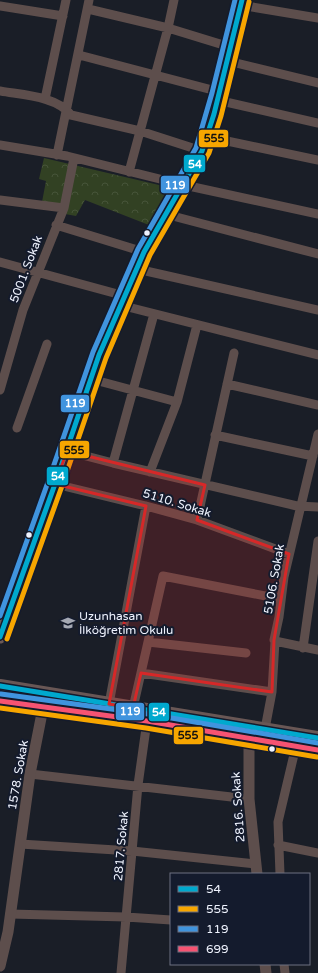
<svg xmlns="http://www.w3.org/2000/svg" width="318" height="973" font-family="'Varela Round',sans-serif">
<defs>
<pattern id="park-crowns" width="20" height="18" patternUnits="userSpaceOnUse"><rect width="20" height="18" fill="#324123"/><path d="M2 6a3 3 0 1 1 6 0M12 15a3 3 0 1 1 6 0" fill="none" stroke="#465439"/></pattern>
</defs>
<rect width="100%" height="100%" fill="#1a1e27"/>
<path fill="url(#park-crowns)" d="M44,158L176,189L154,227L85,200L76,216L65,214L42,202L46,181L39,179Z"/>
<g fill="none" stroke-linecap="round" stroke-linejoin="round">
<path stroke="#5d4e4c" stroke-width="9" d="M240,5L318,18
M0,6L63,16
M88,9L168,28L230,47
M79,55L220,92
M228,61L318,83
M0,91C22,95 57,96 71,115L140,131L202,151
M45,99L66,0
M217,100L318,123
M208,137L318,160
M0,145L67,156L184,185L318,214
M57,155L89,0
M129,172L168,28L174,0
M0,200L64,208
M165,214L318,254
M56,225L144,252
M0,262L125,296
M137,269L318,310
M120,305L318,355
M91,379L177,402
M227,384L318,405
M0,390L23,310L64,208L74,158
M17,428L47,344
M215,435L313,456
M67,451L113,463L297,506L318,507
M113,463L154,314
M150,472L177,402L197,325
M55,484L146,506L197,520L289,554
M197,520L234,353
M275,641L318,650
M148,642L246,653
M303,648L318,541
M141,673L272,692
M109,704L146,506
M133,708L163,576L281,599
M265,729L272,692L275,641L274,640L279,617L284,577L318,434
M30,774L249,799
M20,844L132,851L256,864
M278,845L318,853
M280,874L278,822L296,746V742
M10,914L126,917L171,920
M284,964L285,973
M121,973L138,785L147,721"/>
<path stroke="#5d4e4c" stroke-width="11" d="M249,738V799L257,874
M265,964L266,973
M0,966L8,932L30,774L43,708"/>
<path stroke="#6c5956" stroke-width="13" d="M0,637L55,484L99,355L144,252L202,151C220,102 228,50 242,0"/>
<path stroke="#695755" stroke-width="14" d="M0,686L318,738
M0,701L147,721L318,750"/>
<defs>
<path id="bus-1" d="M0,637L55,484L99,355L144,252L202,151L214,114L242,0
M0,686L318,738"/>
<path id="bus-2" d="M7,639L62,486L106,358L150,255L209,153L221,116L249,2
M0,708L146,728L317,757"/>
<path id="bus-3" d="M0,616L48,482L93,352L138,249L196,148L212,93L235,0
M1,694L148,714L318,743"/>
<path id="bus-4" d="M0,701L147,721L318,750"/>
</defs>
<use href="#bus-1" stroke="#141b2d" stroke-width="8"/>
<use href="#bus-2" stroke="#141b2d" stroke-width="8"/>
<use href="#bus-3" stroke="#141b2d" stroke-width="8"/>
<use href="#bus-4" stroke="#141b2d" stroke-width="8"/>
<use href="#bus-1" stroke="#00a9ce" stroke-width="5"/>
<use href="#bus-2" stroke="#f7a600" stroke-width="5"/>
<use href="#bus-3" stroke="#4094de" stroke-width="5"/>
<use href="#bus-4" stroke="#f65372" stroke-width="5"/>
</g>
<path fill="#d62828" fill-opacity="0.2" stroke="#d62828" stroke-width="3" stroke-linejoin="round" d="M67,451L205,485L197,520L289,554L274,640L272,692L141,673L133,708L109,704L146,506L55,484Z"/>
<defs>
<symbol id="school-bare" viewBox="-9 -9 18 18"><path d="M0-5L7-2L0 1L-7-2ZM-4 1L0 2.5L4 1V4Q0 6-4 4Z" fill="#a4a8b3" stroke="#141b2d" stroke-width="2.5" paint-order="stroke"/></symbol>
</defs>
<g fill-rule="evenodd">
<use href="#school-bare" x="58" y="613" width="20" height="20"/>
</g>
<g fill="#eff3fe" stroke="#141b2d" stroke-width="1.5">
<circle cx="147" cy="233" r="3.5"/>
<circle cx="29" cy="535" r="3.5"/>
<circle cx="272" cy="749" r="3.5"/>
</g>
<g text-anchor="middle" dominant-baseline="central" stroke-width="4" stroke-linejoin="round" paint-order="stroke">
<g font-size="12" fill="#eff3fe" stroke="#141b2d">
<text transform="translate(26 269) rotate(-69)">5001. Sokak</text>
<text transform="translate(177 503) rotate(17)">5110. Sokak</text>
<text transform="translate(274 579) rotate(-80)">5106. Sokak</text>
<text transform="translate(18 775) rotate(-80)">1578. Sokak</text>
<text transform="translate(238 807) rotate(-94)">2816. Sokak</text>
<text transform="translate(121 846) rotate(-85)">2817. Sokak</text>
</g>
<g font-size="12" fill="#eff3fe" stroke="#141b2d" text-anchor="start">
<text x="79" y="616">Uzunhasan<tspan x="79" dy="14">İlköğretim Okulu</tspan></text>
</g>
</g>
<g stroke="#141b2d" stroke-width="1.5">
<rect x="198" y="129" width="31" height="19" rx="4" fill="#f7a600"/>
<rect x="183" y="154" width="23" height="19" rx="4" fill="#00a9ce"/>
<rect x="160" y="175" width="30" height="19" rx="4" fill="#4094de"/>
<rect x="60" y="394" width="30" height="19" rx="4" fill="#4094de"/>
<rect x="59" y="440" width="31" height="19" rx="4" fill="#f7a600"/>
<rect x="46" y="466" width="23" height="20" rx="4" fill="#00a9ce"/>
<rect x="115" y="702" width="30" height="19" rx="4" fill="#4094de"/>
<rect x="148" y="702" width="22" height="20" rx="4" fill="#00a9ce"/>
<rect x="173" y="726" width="31" height="19" rx="4" fill="#f7a600"/>
</g>
<g font-size="11" text-anchor="middle" font-weight="bold" fill="#fff">
<text x="195" y="168">54</text>
<text x="175" y="189">119</text>
<text x="75" y="407">119</text>
<text x="58" y="480">54</text>
<text x="130" y="715">119</text>
<text x="159" y="716">54</text>
</g>
<g font-size="11" text-anchor="middle" font-weight="bold" fill="#111">
<text x="214" y="142">555</text>
<text x="74" y="454">555</text>
<text x="188" y="739">555</text>
</g>
<rect x="170" y="873" width="140" height="92" fill="#141b2d" stroke="#6c7181"/>
<rect x="178" y="886" width="20" height="6" fill="#00a9ce" stroke="#6c7181"/>
<text x="206" y="893" font-size="12" fill="#eff3fe">54</text>
<rect x="178" y="906" width="20" height="6" fill="#f7a600" stroke="#6c7181"/>
<text x="206" y="913" font-size="12" fill="#eff3fe">555</text>
<rect x="178" y="926" width="20" height="6" fill="#4094de" stroke="#6c7181"/>
<text x="206" y="933" font-size="12" fill="#eff3fe">119</text>
<rect x="178" y="946" width="20" height="6" fill="#f65372" stroke="#6c7181"/>
<text x="206" y="953" font-size="12" fill="#eff3fe">699</text>
</svg>
